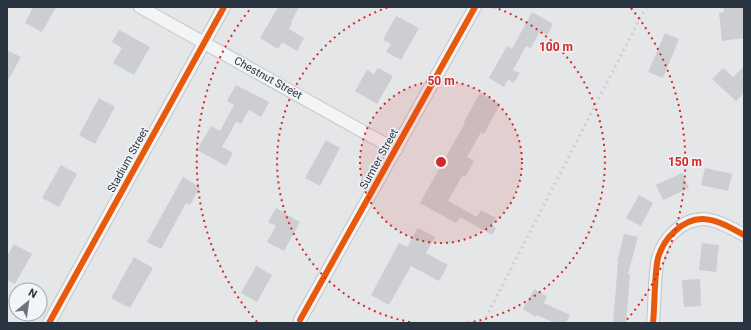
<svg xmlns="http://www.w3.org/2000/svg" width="751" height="330" font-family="Roboto,sans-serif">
<rect width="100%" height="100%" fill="#e4e6e8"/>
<path fill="#ccced1" d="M33,7H56L42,32L25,23Z
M278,7H299L291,22L292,23L289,29L304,38L297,51L282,42L278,49L260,38Z
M723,7H744V38L722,41L719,13L724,12Z
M532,12L553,24L547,35L540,31L531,48L526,46L513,70L520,73L514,83L508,79L504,87L489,78L507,46L512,49Z
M396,16L419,28L401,60L386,52L391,44L383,40Z
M119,30L150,47L134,75L113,63L122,48L112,42Z
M665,33L679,39L663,78L648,72Z
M7,50L21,57L7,82Z
M744,66V93L736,101L712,79L723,68L733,77Z
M378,68L393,76L377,104L355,91L367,70L374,74Z
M236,85L269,102L261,117L249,110L241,124L236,122L222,147L233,153L226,166L197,150L211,126L220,131L234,105L227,101Z
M480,93L500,104L484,134L481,132L467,157L474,161L465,177L462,176L448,201L477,217L481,210L496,218L492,225L496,228L492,235L460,217L456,223L420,203L465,123L464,122Z
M99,98L115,107L95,144L79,135Z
M326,140L340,148L320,186L305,178Z
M61,165L77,174L59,207L42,198Z
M705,168L732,174L728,191L701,185Z
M682,173L689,188L663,200L656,185Z
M183,177L200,187L190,205L186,203L161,249L147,242Z
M639,195L653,203L641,226L626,218Z
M276,208L300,222L284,251L267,242L276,226L268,222Z
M418,228L435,237L426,253L448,265L439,281L411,266L389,305L371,295L399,243L407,247Z
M624,234L638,237L628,274H630L626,323H613L618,262H617Z
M702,243L719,245L716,272L699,270Z
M14,244L32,254L15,284L7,280V256Z
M134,257L153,268L130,308L111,298Z
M256,266L272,275L257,302L241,293Z
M700,279L701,306L684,307L682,280Z
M534,289L547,296L544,303L570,315L566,323H555L537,315L536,317L523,309Z"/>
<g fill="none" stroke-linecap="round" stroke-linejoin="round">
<defs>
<path id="minor" d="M140,7L396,150
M300,320L475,7
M49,323L224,7
M653,323C655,304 654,276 658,258C661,248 666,239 674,232C698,209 719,221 744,235"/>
</defs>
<use href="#minor" stroke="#c2c4c6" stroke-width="14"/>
<use href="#minor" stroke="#f3f4f5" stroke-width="12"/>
<path stroke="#cdced0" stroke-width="3" stroke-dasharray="2 4" stroke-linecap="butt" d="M483,323L646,7"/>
<defs>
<path id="cycleway" d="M300,320L475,7
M49,323L224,7
M653,323C655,304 654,276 658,258C661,248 666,239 674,232C698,209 719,221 744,235"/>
</defs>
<use href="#cycleway" stroke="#f2f4f7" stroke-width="8"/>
<use href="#cycleway" stroke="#e8590c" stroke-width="6"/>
</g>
<circle cx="441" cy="162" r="81" fill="#d62828" fill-opacity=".12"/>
<g fill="none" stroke="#d62828" stroke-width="2" stroke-dasharray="2 4">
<circle cx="441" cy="162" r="81"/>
<path d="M416 323A163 163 0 0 1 389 7M493 7A163 163 0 0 1 466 323"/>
<path d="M257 322A244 244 0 0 1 251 8M631 8A244 244 0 0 1 625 322"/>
</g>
<g text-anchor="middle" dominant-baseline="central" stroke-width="3" stroke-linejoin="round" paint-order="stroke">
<g font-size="11" fill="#2b3441" stroke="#f2f4f7">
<text transform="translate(268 78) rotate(29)">Chestnut Street</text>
<text transform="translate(379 159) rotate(-61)">Sumter Street</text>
<text transform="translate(128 160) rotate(-61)">Stadium Street</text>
</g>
</g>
<circle cx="441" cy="162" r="6" fill="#d62828" stroke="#f2f4f7" stroke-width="2"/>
<g font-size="12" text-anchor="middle" font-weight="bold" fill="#d62828" stroke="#f2f4f7" stroke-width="3" stroke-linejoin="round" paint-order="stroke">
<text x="556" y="51">100 m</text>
<text x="441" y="85">50 m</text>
<text x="685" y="166">150 m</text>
</g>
<rect width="751" height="330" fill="none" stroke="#2b3441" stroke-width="16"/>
<g transform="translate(28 302) rotate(29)"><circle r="19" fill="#f2f4f7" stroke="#a2a7ae"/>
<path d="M0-3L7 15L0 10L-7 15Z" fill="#6c727b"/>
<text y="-6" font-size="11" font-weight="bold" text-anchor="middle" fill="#2b3441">N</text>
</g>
</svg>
